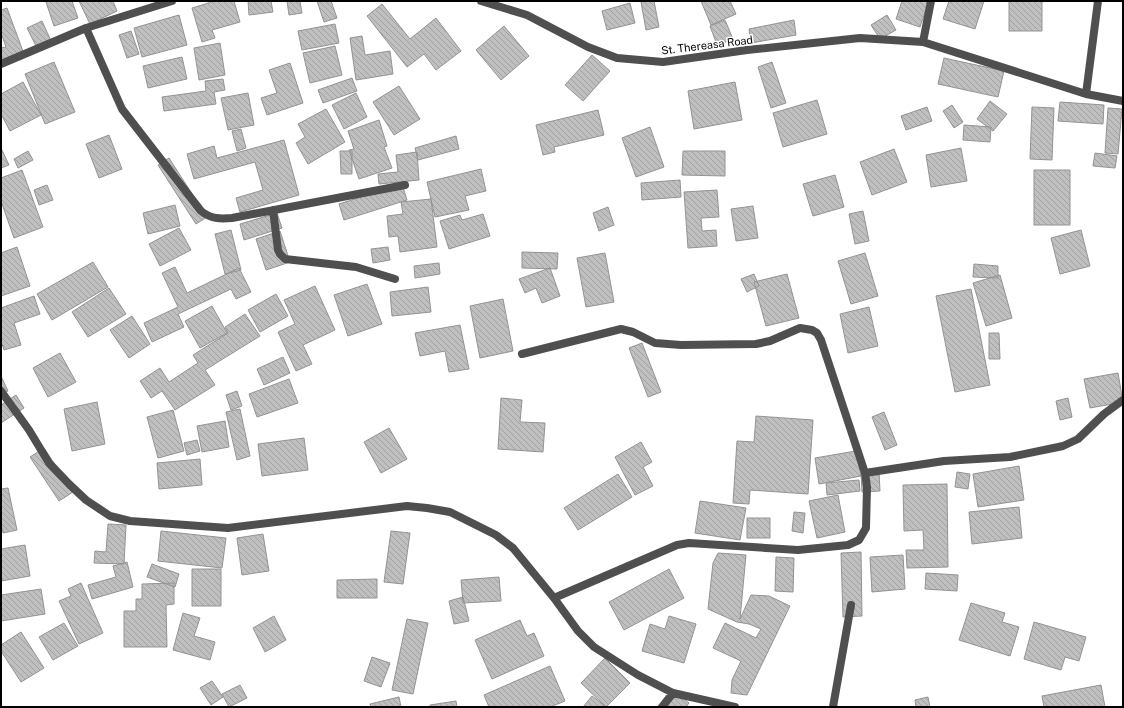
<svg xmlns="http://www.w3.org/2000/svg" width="1124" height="708" font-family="'Public Sans',sans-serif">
<defs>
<pattern id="building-back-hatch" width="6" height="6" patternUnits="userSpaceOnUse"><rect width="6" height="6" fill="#bfbfbf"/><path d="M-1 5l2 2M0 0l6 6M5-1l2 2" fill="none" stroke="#a2a2a2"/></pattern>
</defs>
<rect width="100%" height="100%" fill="#fff"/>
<path fill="url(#building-back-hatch)" stroke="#939393" d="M51,1H72L78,18L54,26L46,2Z
M79,1H113L117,11L90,24Z
M215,1H234L240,22L212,30L215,38L202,42L192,8Z
M248,1H271L273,12L249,15Z
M287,1H300L302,13L289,15Z
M317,1H331L337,18L324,22Z
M645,1H654L659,27L646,30L641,2Z
M701,1H730L736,14L711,25Z
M902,1H929L920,27L896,19Z
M949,1H984L975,29L943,19Z
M1009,1H1042V31H1009Z
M630,3L635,23L607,30L602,11Z
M382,4L410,39L436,18L461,51L436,70L424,54L407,67L367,16Z
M7,8L24,54L1,63V48L6,47L1,33V10Z
M179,15L187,45L142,57L134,28Z
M887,15L896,30L880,39L871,25Z
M725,20L733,39L717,45L710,26Z
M794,20L796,35L751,43L749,29Z
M42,21L51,41L37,48L27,28Z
M335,24L339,43L302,50L298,31Z
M504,26L529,56L501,80L476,50Z
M131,31L139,54L127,58L119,35Z
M362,36L365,55L390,51L393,74L356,80L350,38Z
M220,43L225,75L199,80L194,48Z
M335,46L342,75L310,83L303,53Z
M592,55L610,71L583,101L565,85Z
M182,57L187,79L148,88L143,66Z
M944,58L1004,71L998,97L938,84Z
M54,62L75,112L45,124L25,74Z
M772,62L786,103L771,108L758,67Z
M290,63L303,103L267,115L261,98L277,93L269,70Z
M352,78L357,91L323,103L318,90Z
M223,79L225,90L214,92L216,104L164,111L162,97L206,91L205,81Z
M23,82L41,115L10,131L1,114V94Z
M735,82L742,120L694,129L688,91Z
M399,86L420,119L394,135L373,102Z
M248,93L254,125L228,130L221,98Z
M356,93L367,117L344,129L332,105Z
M817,100L827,134L783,147L773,113Z
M990,101L1007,114L993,131L977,119Z
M1060,102L1104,105L1103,124L1058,121Z
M952,105L963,122L954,128L943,111Z
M927,107L932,121L906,130L901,116Z
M1032,107L1054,108L1052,160L1030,159Z
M1108,108L1122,109L1118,154L1105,153Z
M326,109L345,142L308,164L296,143L305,137L298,124Z
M598,110L604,135L554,147L555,152L543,155L536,125Z
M379,120L387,146L384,147L392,168L359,179L349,150L354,149L348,131Z
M964,125L991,127L990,142L963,140Z
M650,127L664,167L636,177L622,138Z
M241,129L246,148L237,151L232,131Z
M109,135L122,169L99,178L86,144Z
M456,136L459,149L418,160L415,148Z
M284,140L299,195L240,212L236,198L263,190L255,162L194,179L187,154L214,146L217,158Z
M1,148L9,165L1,168Z
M961,148L967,181L931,187L926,155Z
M894,149L907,182L872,195L860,162Z
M28,151L33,160L18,168L14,159Z
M340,151H352V174H341Z
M683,151H725V176L682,175Z
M417,152L419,180L379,184L378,174L398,172L396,155Z
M1095,153L1117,156L1115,168L1093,166Z
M169,158L207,217L196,224L158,165Z
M481,169L486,191L465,196L469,210L435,217L427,182Z
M22,170L43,227L14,238L1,201V178Z
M1034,170H1070V225H1034Z
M835,175L844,207L813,216L803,184Z
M680,180L681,197L642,200L641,183Z
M402,184L407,200L344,220L339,204Z
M47,185L53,200L39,205L34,190Z
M717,190L719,217L701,218L702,231L716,230L717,246L688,248L684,192Z
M431,199L437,247L400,252L398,236L389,237L387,216L403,214L401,202Z
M175,205L180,226L148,234L143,213Z
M753,206L758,238L736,241L731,209Z
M608,207L614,225L599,231L593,213Z
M863,211L869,241L855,244L849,214Z
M277,213L282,228L244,240L240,224Z
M483,214L490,236L449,249L440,221L460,215L462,220Z
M179,228L191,250L160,266L149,244Z
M231,230L241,270L225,274L215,234Z
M1081,230L1090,266L1060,274L1051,238Z
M280,231L290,262L266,270L256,239Z
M17,247L30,286L1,296V253Z
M388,247L390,260L373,263L371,249Z
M522,252L558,253L557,269L522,268Z
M605,253L614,302L586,307L577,258Z
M865,253L878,296L851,304L838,261Z
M93,262L108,287L52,320L37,294Z
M439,263L440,274L415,278L414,266Z
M974,264L998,266V278L973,277Z
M175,267L187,293L239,268L251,292L236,299L231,289L178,314L184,327L152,342L144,323L178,307L162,273Z
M550,268L560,296L542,303L536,288L525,293L519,279Z
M754,274L759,286L747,292L741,279Z
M787,274L799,318L766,326L754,282Z
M1000,275L1012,318L986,326L973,283Z
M367,284L382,324L348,336L334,295Z
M315,286L335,330L303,345L312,364L296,371L278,332L295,324L284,300Z
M428,287L431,312L392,316L390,292Z
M109,288L126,314L88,337L72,312Z
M971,289L990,385L955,392L936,296Z
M276,294L288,316L260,332L248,310Z
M34,296L40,314L14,323L21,345L4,350L1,341V308Z
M503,299L513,351L480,358L470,306Z
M212,306L227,333L200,348L185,321Z
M869,307L878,346L848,353L840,314Z
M245,314L260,336L205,370L215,385L175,410L162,391L151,398L140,381L160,368L169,382L198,363L193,355L228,333L225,327Z
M132,316L150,344L129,358L110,330Z
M460,325L469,369L449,372L445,351L420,356L415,333Z
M989,333H999L1000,359H989Z
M642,343L661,392L648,397L629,348Z
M60,353L76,382L48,397L33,368Z
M283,357L290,373L264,385L257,369Z
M1118,373L1123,402L1090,408L1084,379Z
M1,376L8,391L1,394Z
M289,379L298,403L257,417L249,394Z
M237,391L242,406L231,410L226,395Z
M16,395L24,408L1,423V405Z
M501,398L522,400L520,422L545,423L543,452L498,449Z
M1068,398L1072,417L1060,420L1056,401Z
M97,402L105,444L72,451L64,409Z
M240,409L250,456L237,460L226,412Z
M173,410L184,451L158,458L147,417Z
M884,412L897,445L885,450L872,417Z
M756,416L813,420L808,494L750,490L749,504L733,503L737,441L754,442Z
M225,421L229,447L202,452L197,426Z
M389,428L407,459L381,473L364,442Z
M304,438L308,470L262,476L258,444Z
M197,440L200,451L187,455L184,443Z
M641,442L652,462L643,467L653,486L635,495L615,457Z
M44,448L73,492L59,501L30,457Z
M856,451L861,476L819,484L815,458Z
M200,459L202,485L159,489L157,463Z
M1019,466L1024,500L978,507L973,474Z
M879,471L880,491L862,492L861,472Z
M957,472L970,474L968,489L955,487Z
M618,474L632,497L578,530L564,508Z
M859,480L860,491L827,495L826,483Z
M947,484L948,567L907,568L906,550H924L923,530L904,531L903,485Z
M8,488L17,530L3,533L1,524V489Z
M838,495L845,532L817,538L809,501Z
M700,501L746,508L740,540L695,533Z
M1019,507L1022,538L972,544L969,512Z
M794,512L805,513L803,533L792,531Z
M747,518H770V538H747Z
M108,524L126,525L124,564L94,563L95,551L106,552Z
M161,531L226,538L222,568L158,561Z
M391,531L410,533L403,584L384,582Z
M263,534L269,571L242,575L237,538Z
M25,545L30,576L1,581V549Z
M861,552L862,616L843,617L841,553Z
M718,553L746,555L740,619L751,595L769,596L790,606L747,695L731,693L732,680L741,661L713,648L725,623L756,638L761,629L749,624L737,622L708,609L713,563Z
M903,555L905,589L872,592L870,557Z
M776,557L794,558L793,592L775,591Z
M127,562L133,587L92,599L88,585L116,577L113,566Z
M152,564L179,574L175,587L147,577Z
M192,569H221V606H192Z
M669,569L684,598L624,630L609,602Z
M926,573L958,575L957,591L925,589Z
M499,577L501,601L463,603L461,580Z
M377,579V598H337V580Z
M81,583L103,633L79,644L59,601L71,596L68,589Z
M174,583V604L166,605L167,647H124V611H136V599H142V584Z
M41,589L45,614L1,621V595Z
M463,597L469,621L454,624L449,601Z
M971,603L1005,613L1002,622L1019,627L1010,656L959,640Z
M183,613L200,618L194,636L215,642L210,660L173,650Z
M274,616L286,640L265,652L253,628Z
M669,616L696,624L684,663L642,651L650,624L665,629Z
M407,619L428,623L413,694L392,690Z
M520,620L527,636L534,633L544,656L492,679L475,640Z
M1034,622L1086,637L1079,661L1065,657L1061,670L1024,659Z
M64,623L78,646L53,660L39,637Z
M21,632L44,668L21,682L1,651V645Z
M372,657L390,663L381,687L364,681Z
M605,658L630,683L606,707L581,683Z
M550,666L565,701L550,707H489L484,695Z
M212,681L223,697L211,705L200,688Z
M240,685L247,698L229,707L222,694Z
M1101,685L1105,707H1044L1042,696Z
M677,693L689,703L686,707H665Z
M592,696L606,707H583Z
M399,697L401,707H371L370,704Z
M928,697L930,707H916L915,700Z
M456,701L457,707H430V705Z"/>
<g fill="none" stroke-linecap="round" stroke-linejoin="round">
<path stroke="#4f4f4f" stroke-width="8" d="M481,1L527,15L588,47L617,58L663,62L747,50L860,38L923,42L1086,94L1123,101
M86,28L122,109L201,211C211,219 220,219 232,218L405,185
M923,42L931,1
M1,64L86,28L172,1
M1086,94L1098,1
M273,210L278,250L280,254L285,259L356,267L395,279
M522,354L621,329L633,332L655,343L681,345L756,344L770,341L800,328L812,330L817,333L821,340L865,473L867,487L866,528L859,540L848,545L798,550L689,543L677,545L554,598
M1,391L29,430L49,463L69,484L86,500L110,516L130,521L228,528L407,506L427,508L450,512L496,535L513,548L554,598L578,631L594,647L638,675L673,693L735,707
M865,473L944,461L1010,457L1063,446L1078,439L1104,414L1123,400
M662,707L673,693
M833,707L851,605"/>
</g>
<g text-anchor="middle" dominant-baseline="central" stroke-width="3" stroke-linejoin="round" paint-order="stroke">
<g font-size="11" fill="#000" stroke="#fff">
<text transform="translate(707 45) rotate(-7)">St. Thereasa Road</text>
</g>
</g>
<rect width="1124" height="708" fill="none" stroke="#000000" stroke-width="4"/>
</svg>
